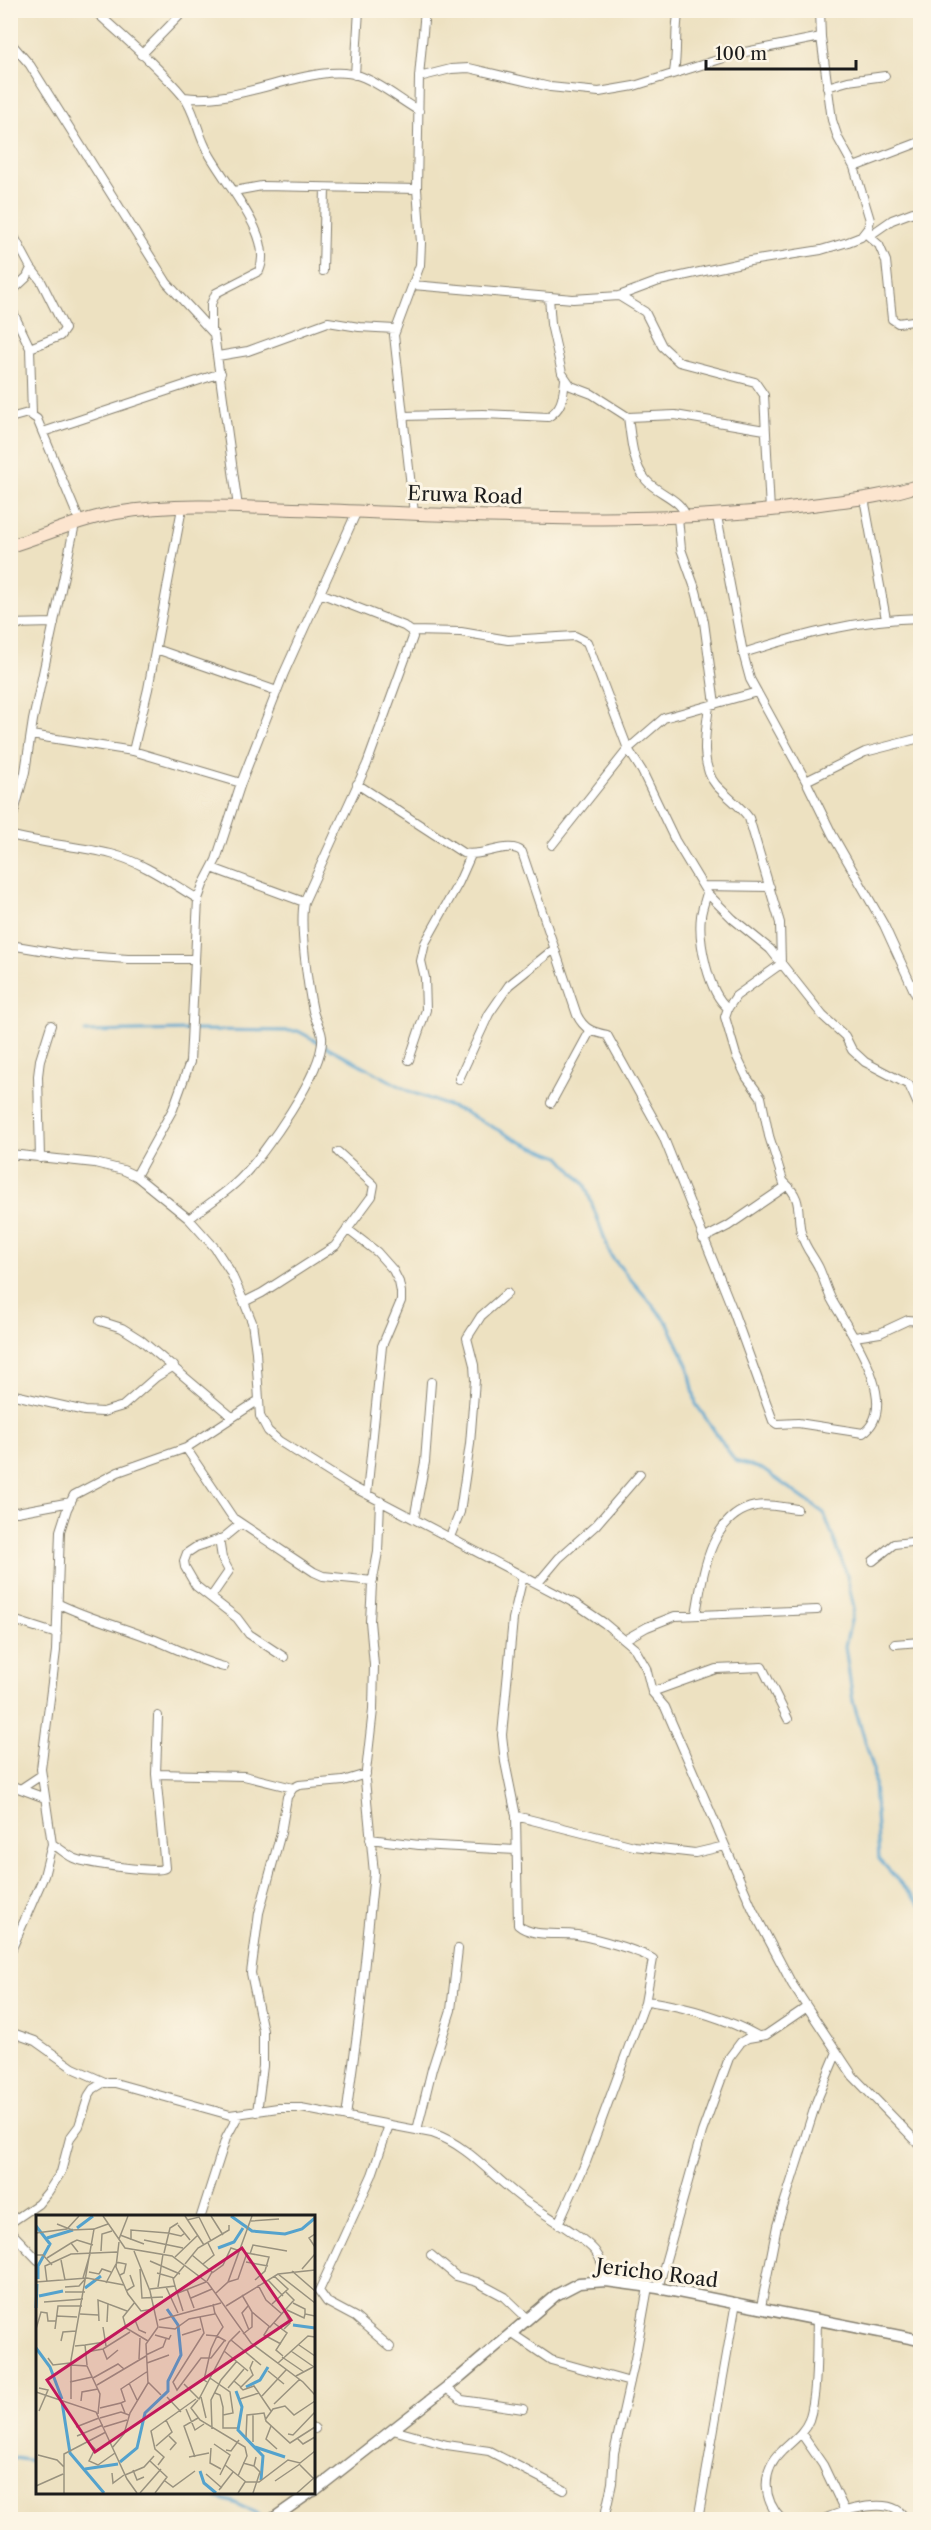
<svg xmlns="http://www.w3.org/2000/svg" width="931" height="2530" font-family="'Libre Caslon Text',serif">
<rect width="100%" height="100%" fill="#fcf5e5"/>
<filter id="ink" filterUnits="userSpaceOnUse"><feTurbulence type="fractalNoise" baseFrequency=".0167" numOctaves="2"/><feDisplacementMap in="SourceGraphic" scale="12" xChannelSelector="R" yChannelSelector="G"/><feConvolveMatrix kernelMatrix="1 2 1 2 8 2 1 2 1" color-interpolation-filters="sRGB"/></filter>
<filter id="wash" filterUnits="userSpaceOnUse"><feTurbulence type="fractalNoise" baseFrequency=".008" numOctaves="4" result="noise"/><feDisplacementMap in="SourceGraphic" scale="24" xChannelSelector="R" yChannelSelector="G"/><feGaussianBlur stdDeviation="1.35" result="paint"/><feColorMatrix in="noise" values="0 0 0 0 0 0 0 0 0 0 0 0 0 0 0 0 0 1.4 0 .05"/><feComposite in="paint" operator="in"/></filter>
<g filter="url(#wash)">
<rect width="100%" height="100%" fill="#ede1c1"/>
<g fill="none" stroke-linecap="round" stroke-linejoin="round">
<path stroke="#54a2cd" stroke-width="3" d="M85,1032L191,1030L298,1031L409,1091L464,1112L523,1143L560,1157L585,1185L611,1256L667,1322L688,1365L696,1404L735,1461L762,1469L824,1513L846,1572L854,1608L845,1646L853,1701L873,1767L879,1859L920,1905
M10,2457L38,2462
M200,2492L235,2503L259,2514"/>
</g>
</g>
<g filter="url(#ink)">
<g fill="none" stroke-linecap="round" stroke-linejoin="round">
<defs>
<path id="minor" d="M94,10C124,38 157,65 183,96C194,109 197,130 205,146C219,178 276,235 259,271L216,293L211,304V330
M10,42L30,65L167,283L214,334L238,507
M141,55L185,10
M674,72C678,50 674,31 679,10
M355,75L359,10
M419,77L451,69L469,68L550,87L599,92L634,86L740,53L821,37
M827,87L848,81L885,76
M184,97C240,106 315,60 360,76C380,83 400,100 419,111
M854,167L920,142
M234,191L262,186L417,189
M10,229L31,268L27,277L10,293
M865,233L879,245L886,261L892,319L898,323L920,320
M869,236L892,220L913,212L920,218
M323,271L325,188
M413,285L573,299L619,296L659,281L750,261L821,250L848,242L861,237L868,228L870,220L854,167L838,138L832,120L821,37L820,10
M619,296L645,312L662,346L679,362L755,382L764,395L770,511
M549,297L551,324L562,373L571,386L592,394L628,417L675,415L765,430
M10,306L30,348L32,415
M30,348L60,336L65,329L41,281L31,268
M218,356L248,351L328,322L359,327L395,329
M403,416L483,414L548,417C563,408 563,396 565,380
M628,417C631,437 632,464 646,480C658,494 682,499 686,517
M10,418L28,413L37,419L80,522
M43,432L221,373
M864,498L886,619
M414,513L394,335L420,265L421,243L417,189L419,77L425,10
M717,516L743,653L750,679L806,781L832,834L884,925L920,1004
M678,518L681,549L696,591L704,622L715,704
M10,624L54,623
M411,631L461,632L508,640L575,636L587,642L628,749L552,845
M156,649L277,691
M743,653C800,635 861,619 920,618
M757,692L664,718L628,749L642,771L675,840L707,893L733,919L770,949L823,1016L845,1036L852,1050L865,1062L909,1085L920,1109
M31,735L133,751L241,783
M133,751L148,689L182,508
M806,781L865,752L920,738
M357,784L463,853C483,858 509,840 522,852L577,1015C584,1029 592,1032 607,1035L663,1136L732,1308L773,1421L777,1424L798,1423L863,1433C902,1405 850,1332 833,1302C827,1292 824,1279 819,1268C814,1257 805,1248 802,1236C795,1213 805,1201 784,1182
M10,827L25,772L33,720L75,524
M10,835C44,844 78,846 111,854C143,862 171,883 198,899
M212,868L304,902
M703,886L770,887
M707,893C705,901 702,908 701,916C698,940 708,993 728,1008
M10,945L70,955L128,959H195
M409,1060L426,1010L425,978L421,961L425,943L459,882L471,855
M459,1079L489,1014L509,985L554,949
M551,1103L590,1031
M10,1154L95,1163L123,1170L136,1176L189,1219L215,1248L230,1271L244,1302L252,1322L256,1352L260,1416L268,1431L279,1441L351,1486L576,1604L604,1623L635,1649L646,1668L652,1692L665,1707L753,1910L792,1984L853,2076L920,2145
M40,1158L38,1076L40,1060L51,1025
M136,1176L173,1109L190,1062L198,899L203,885L216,860L241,783L284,673L357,511
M189,1219C206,1205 225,1194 240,1179C264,1155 325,1070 322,1037C321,1028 315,1020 313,1011C308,988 299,924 304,902L367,764L413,637L411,631L404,626L320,593
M347,1229L377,1252L393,1270L399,1282L401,1292V1301L382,1346L367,1494
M703,1239L728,1226L785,1187L769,1136L761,1097L747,1078L736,1055L725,1017L728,1008L736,996L781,964L780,923L749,818C740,805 727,797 716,785C699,765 706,729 709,706
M244,1302L262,1293L335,1246L372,1196L374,1185L338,1152
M100,1321L122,1328L141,1340L232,1417
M855,1337L880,1333L908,1320L920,1321
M10,1394L85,1411L103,1412L123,1406L156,1377L174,1366
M186,1448L233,1518L314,1572L323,1576L373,1581
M10,1511L17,1512L71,1502
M414,1519L425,1462L431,1382
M240,1524L223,1538L196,1547L187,1553L184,1561L185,1567L196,1586L237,1618L249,1634L284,1657
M450,1537L460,1512L470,1444L475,1380L474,1365L467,1338L481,1316L507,1293
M873,1561L894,1544L920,1541
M523,1576L513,1619L502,1735L505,1762L516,1816L518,1925C533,1938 559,1932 577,1935C595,1938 638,1950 653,1959L645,2003
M538,1583L559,1558L596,1525L640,1474
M211,1597L229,1571L222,1558L219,1539
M59,1604C90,1619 123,1627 155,1640C178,1649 199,1661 224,1667
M696,1614C703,1576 709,1515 756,1506C768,1503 785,1508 797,1509
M10,1619L57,1634
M626,1639L647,1627L675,1616L817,1610
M895,1644L920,1642
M652,1692L716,1669L762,1667L788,1719
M156,1774L244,1776L293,1788
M10,1785L45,1798
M22,1788L40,1776
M516,1816L634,1846L695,1853L725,1846
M370,1839L419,1845L516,1850
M52,1844C60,1848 67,1856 76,1859C87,1863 157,1874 165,1868L156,1774L158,1716
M10,1953L44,1876L52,1844L41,1769L56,1651L60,1531L67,1509L74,1495L118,1472L186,1448L259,1400
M10,2032L35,2041L73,2068L107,2083
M257,2112L263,2066V2031L251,1973L259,1913L281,1833L287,1797L293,1788L299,1785L343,1781L366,1774
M346,2117L360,2011L374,1873L365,1780L373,1710L374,1665L370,1621L372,1584L378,1552L380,1501
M389,2125L372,2175L319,2291L327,2302L355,2317L390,2347
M417,2130L432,2069L451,2010L458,1949
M201,2216L226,2138L239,2114
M10,2223L38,2204L48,2192L61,2172L70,2138L79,2126L89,2095L93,2089L103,2083H115L230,2115L278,2108H301L432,2133C470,2146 492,2177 524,2200C544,2215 579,2233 595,2251C602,2260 604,2270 606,2281
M558,2224L586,2162L645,2003L648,2001C686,2007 724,2017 758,2036
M10,2231L38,2260
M431,2255L456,2276L477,2282L505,2297L528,2319
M658,2288L702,2132L729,2058L741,2042L748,2038L766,2035L807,2007
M761,2307L777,2226L817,2100L837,2052
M511,2333L551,2360L630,2382
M446,2388L462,2400L523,2409
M314,2428L315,2429
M393,2430L447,2445L489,2451L564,2490
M801,2433L823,2465L844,2509
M604,2520L612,2483L614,2453L635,2359L648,2287
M698,2520L736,2302
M782,2520C762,2499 761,2471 782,2451C792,2441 804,2433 809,2420C818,2393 816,2347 817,2319
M822,2520C840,2511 896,2493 905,2520"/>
<path id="tertiary" d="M314,2491L461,2376L556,2295L579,2283L606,2281L658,2288L920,2340
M271,2520L311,2492"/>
<path id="secondary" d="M10,546C46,535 80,519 116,513C182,502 252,508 319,510C483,516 649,528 812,505C849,500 885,497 920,485"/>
</defs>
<use href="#minor" stroke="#847e6e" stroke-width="10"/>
<use href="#tertiary" stroke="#847e6e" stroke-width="13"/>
<use href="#secondary" stroke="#847e6e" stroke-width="14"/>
<use href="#minor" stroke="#fff" stroke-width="8"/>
<use href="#tertiary" stroke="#fff" stroke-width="10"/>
<use href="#secondary" stroke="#fce5cf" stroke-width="12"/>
</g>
</g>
<g text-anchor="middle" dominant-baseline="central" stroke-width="6" stroke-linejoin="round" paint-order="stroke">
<g font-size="20" fill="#1c1c1c" stroke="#fcf5e5">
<text transform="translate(465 495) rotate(2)">Eruwa Road</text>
<text transform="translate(657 2273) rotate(7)">Jericho Road</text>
</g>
</g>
<g transform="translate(36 2215)">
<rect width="279" height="279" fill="#ede1c1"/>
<path fill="none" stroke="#54a2cd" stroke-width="3" d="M195,1L216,16L249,19L266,14L279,3M0,11L14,29L2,51V64M41,13L57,1M11,23L37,15M182,33L198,27L207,13M49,73L65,61M3,81L27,76M0,93L1,69M257,110L279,113M0,133L14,152L26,184M210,172L224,165L232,152M200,176L206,192L202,215L227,241L225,265M26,187L34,238L68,278M219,232L249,242M84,247L101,233L109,198L132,176V166L145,140L142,110L131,94M49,254L82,249M164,256L168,268L180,278"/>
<path fill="none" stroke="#99927f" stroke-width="1.5" d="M67,1L89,33L136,41L172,68L215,128L267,167L279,180M149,1L168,30M175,1L187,20M151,5L163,2L175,26M215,6L243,4M21,9L36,15L58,14M142,10L154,25M0,18L31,14L43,1M132,18L145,21L149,18M279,19L273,23L279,32M84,20L108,29M83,24L92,1M95,25V15L132,18M108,25L147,33M83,27L80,52L92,79L105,96L118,94M35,28L41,25L57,30M65,36L66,19L76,16M128,38L134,13L142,8M214,39L217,30L251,36M0,40H7L16,50M156,40L176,57L171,66M139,42L162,20M11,43L35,28L42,37M25,45L29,65M114,46L144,59M80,47L90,49L88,58L84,60M210,47L232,51M149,49L162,33L193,15V10M167,49L178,40L172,28M104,54L106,83L127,82M266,54L279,39M256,56L279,76M53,57L63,59L66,54L75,57M121,58L138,63L148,51M176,58L187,50L195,33L204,36M242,59L279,88M47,63L54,39M232,65L247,81M0,67L51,63L88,70M11,67L9,51L35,39L81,37M192,67L202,64L211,38L233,42L229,56L219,65M70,68L80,49M222,70L230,85L246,99M139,71L147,96M29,72L43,71L50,63M122,72L127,39M130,72L142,98M114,74L139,71L137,63M151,74L158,93M90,76L98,71L94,60M29,77H49M142,78L170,67M180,78L192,67L216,1M206,80L216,97L234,112L258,85L250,77M155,83L176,74M8,87L47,84M99,87L87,102L90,113L112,126M257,88L269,94V99L279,101M236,89L252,74L238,61M190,91L242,59L279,55M212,91L206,98L213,115M251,95L268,103L269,99M44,99L62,100M20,101L41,102M164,102L168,118L137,167L141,175L165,143H175L189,125M99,105L103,115L110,118M123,105L185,88M63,106L62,85L91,96M71,107L72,88M238,108L251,118L240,135L247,141M67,112L70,131M123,112L139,114L153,104L179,99L177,89M233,112L228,120L245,129M0,114L5,97L11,98L12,106H20M19,114L22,91H46M248,114L254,108L249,97M207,119L216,112V97M119,120L133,124L135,120M146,120L165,114M170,120L181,121L187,112L179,98M195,125L225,150M25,126L27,117L40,116M49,130L69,127M263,130L279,141M39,131L49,130L51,150M67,134L71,144L82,135M188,136L212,156M255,136L278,152M50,137L67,134L94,117M110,140L127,132L130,124M246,142L268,157M12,143L17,150L34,148M103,144L104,123M111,148L133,140M242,148L272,121L279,122M35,150L51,151L64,179L62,199M232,156L248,169M260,161L277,152M57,163L82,149L88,154M174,163L194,177L197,198L187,200M198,166L205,172L217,160L214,153L217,146M34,167L56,162M112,167L125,180M171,167L168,165L175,134L181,121L190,126M93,168L101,185M148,169L163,184L193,127L204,116M61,170L110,141M204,172L207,175L218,171L235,196M192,173L208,154M0,177L60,197L91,264L101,278M179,178L184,180L187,192V213H201M226,181L250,155M131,182L145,197M165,182L170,203M35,184V145L58,14L72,9M204,184L223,178M162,185L155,193L164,205L209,232L211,241L202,261M45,186L46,177L62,174M85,188L89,186L85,174L112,156M238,189L264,164M64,193L85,188L89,198M0,194V214M150,194L159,215L168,209M3,196L12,175L3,173M64,203L85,197L93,200M229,205L237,194L249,191L258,200L279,186M235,211L230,224L241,234M40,212L63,203M68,212L91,205M176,214L175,185L185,165L201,146M252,219L257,220L279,197M41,221L67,210M133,221L140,228L134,235M210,222L211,200L228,198L230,206L254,228L279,212M261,223L267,229L279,222M52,227L59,234L53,246L62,250L79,238M217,227V200M178,229L194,240L184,260M120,231L136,217L130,205M76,233L88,219L94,198L112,168L110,129L122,112L114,76L98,36M175,233L174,248L185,254M190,235L195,236L203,225M2,240L21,245L28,252M153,242L173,238M159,242L148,211L162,203M114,246L131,262L119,278M207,248L218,251L220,242M122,250L128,242L119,234L115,216L160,184M189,250L210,267M264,250L277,263M97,255L101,265L108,262M76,258L77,268L88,260M170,259L186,273M89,260L108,252L118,241M129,266L137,272L159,256M239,266L264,249M0,271L27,259M183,275L197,257M28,278V239L70,217M104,278L125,254M202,278L209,267H223L252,245L264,248L279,236M217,278L224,257L218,251M261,278L279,262"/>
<path fill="#c2185b" fill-opacity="0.15" stroke="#c2185b" stroke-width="3" d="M206,33L255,105L59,237L11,165Z"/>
<rect width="279" height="279" fill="none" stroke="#1c1c1c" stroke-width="3"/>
</g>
<rect width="931" height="2530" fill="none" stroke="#fcf5e5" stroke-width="36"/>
<path d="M706 60v9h150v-9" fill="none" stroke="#1c1c1c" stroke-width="3"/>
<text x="715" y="60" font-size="18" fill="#1c1c1c" stroke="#fcf5e5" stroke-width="4.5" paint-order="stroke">100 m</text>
</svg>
